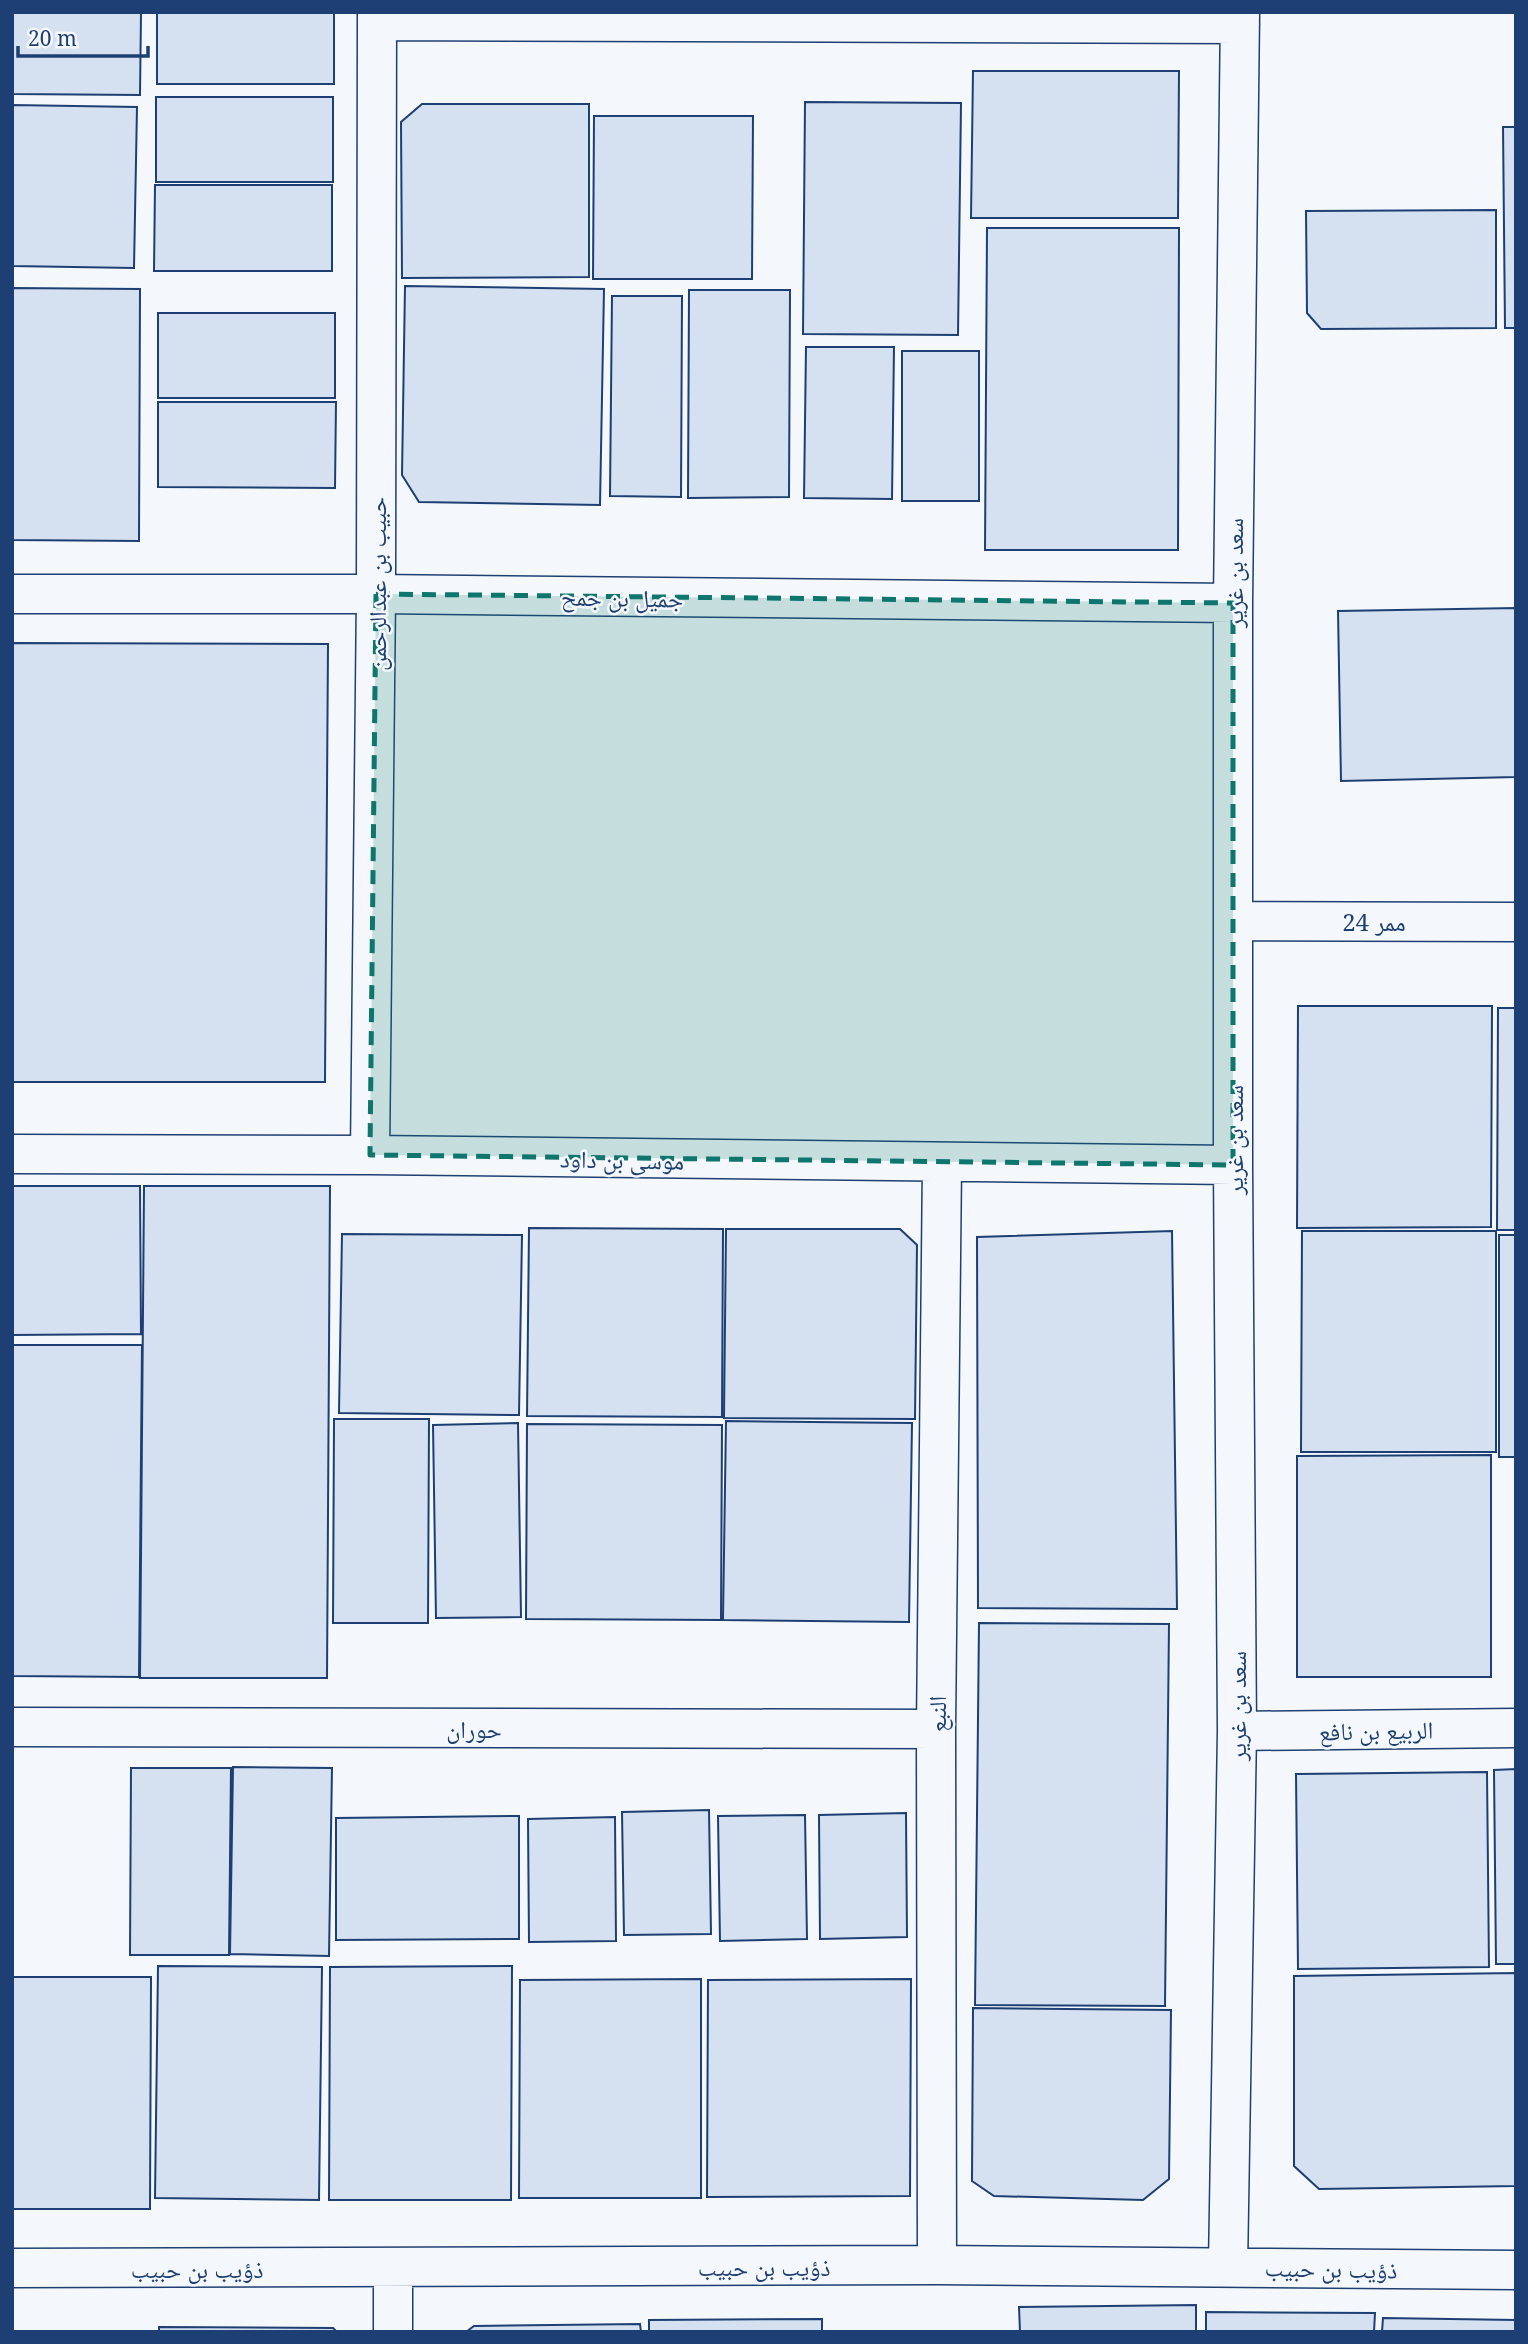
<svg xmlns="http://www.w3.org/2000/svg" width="1528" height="2344" font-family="'Noto Serif','Noto Naskh Arabic',serif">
<rect width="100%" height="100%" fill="#f4f7fb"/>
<path fill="#d5e0f0" stroke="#1d3f73" stroke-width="2" d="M12,12H141L140,95L12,94Z
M157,12H334V84H157Z
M973,71H1179L1178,218H971Z
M156,97H333V182H156Z
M805,102L961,103L958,335L803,334Z
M422,104H589V277L402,278L401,122Z
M12,105L137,107L134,268L12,266Z
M594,116H753L752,279H593Z
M1503,127H1516V328H1505Z
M155,185H332V271H154Z
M1496,210V328L1321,329L1307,313L1306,211Z
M987,228H1179L1178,550H985Z
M405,286L604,289L600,505L419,502L402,475Z
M12,288L140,289L139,541L12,540Z
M689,290H790L789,497L688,498Z
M612,296H682L681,497L610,496Z
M158,313H335V398H158Z
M806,347H894L892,499L804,498Z
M902,351H979V501H902Z
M158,402H336L335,488L158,487Z
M1516,608V777L1341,781L1338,611Z
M12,643L328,644L325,1082H12Z
M1298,1006H1492L1491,1227L1297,1228Z
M1498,1008H1516V1230H1497Z
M12,1186H140L141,1334L12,1335Z
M144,1186H330L327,1678H140Z
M529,1228L723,1229L722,1417L527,1416Z
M726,1229H900L917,1245L915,1419L724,1418Z
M1172,1231L1177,1609L978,1608L977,1237Z
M1302,1231H1496V1452H1301Z
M342,1234L522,1235L519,1415L339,1413Z
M1499,1235H1516V1457H1499Z
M12,1345H142L139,1677L12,1676Z
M334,1419H429L428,1623H333Z
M726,1421L912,1423L909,1622L723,1620Z
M518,1423L521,1617L436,1618L433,1425Z
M527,1424L722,1425L721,1620L526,1619Z
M1491,1455V1677H1297V1456Z
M979,1623L1169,1624L1165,2006L975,2005Z
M233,1767L332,1768L329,1956L230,1954Z
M131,1768H231L229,1955H130Z
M1516,1769V1964H1496L1494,1770Z
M1487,1772L1489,1967L1298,1969L1296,1774Z
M709,1810L711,1934L624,1935L622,1812Z
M906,1813L907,1937L820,1939L819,1815Z
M805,1815L807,1939L720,1941L718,1816Z
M519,1816V1939L336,1940V1818Z
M615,1817L616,1941L529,1942L528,1819Z
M158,1966L322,1967L319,2200L155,2198Z
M512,1966L511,2200H329L330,1967Z
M1516,1973V2186L1319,2189L1294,2166V1976Z
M12,1977H151L150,2209H12Z
M701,1979V2198H519L520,1980Z
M911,1979L910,2196L707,2197L708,1980Z
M973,2008L1171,2010L1169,2179L1143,2200L994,2196L972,2181Z
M1196,2305V2332H1020L1019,2307Z
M1206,2312L1375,2313L1374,2332H1206Z
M1383,2318L1516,2320V2332H1382Z
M822,2319V2332H649V2320Z
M640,2324L641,2332H466L474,2326Z
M159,2327L333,2328L337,2332H159Z"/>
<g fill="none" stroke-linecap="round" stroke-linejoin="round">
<defs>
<path id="street" d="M377,21L1240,24
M12,594H376L1233,603
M1233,921L1516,922
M12,1154L370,1155L1233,1165
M370,1155L376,594L377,12
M12,1727L936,1729
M1237,1731L1516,1728
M937,2265L936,1729L942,1163
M1228,2267L1237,1731L1233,1165V603L1240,12
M12,2268L937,2265L1516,2270
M393,2268V2332"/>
</defs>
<use href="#street" stroke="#1d3f73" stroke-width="41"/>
<use href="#street" stroke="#f4f7fb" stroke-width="38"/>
</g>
<path fill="#0f766e" fill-opacity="0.2" stroke="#0f766e" stroke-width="5" stroke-dasharray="14 9" stroke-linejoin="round" d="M376,594L1233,603V1165L370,1155Z"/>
<g text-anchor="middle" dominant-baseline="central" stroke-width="5" stroke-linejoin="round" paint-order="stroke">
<g font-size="24" fill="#1d3f73" stroke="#f4f7fb">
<text transform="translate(1233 573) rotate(-90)">سعد بن غرير</text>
<text transform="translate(376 584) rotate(-90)">حبيب بن عبدالرحمن</text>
<text transform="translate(622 597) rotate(1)">جميل بن جمح</text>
<text x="1374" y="921">ممر 24</text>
<text transform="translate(1233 1140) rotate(-90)">سعد بن غرير</text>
<text transform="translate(622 1159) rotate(1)">موسى بن داود</text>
<text transform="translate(1236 1706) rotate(-90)">سعد بن غرير</text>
<text transform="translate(936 1714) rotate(-90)">النبع</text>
<text x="474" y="1728">حوران</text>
<text transform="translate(1376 1730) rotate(-1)">الربيع بن نافع</text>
<text x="764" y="2266">ذؤيب بن حبيب</text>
<text x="197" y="2268">ذؤيب بن حبيب</text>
<text transform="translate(1331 2268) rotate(1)">ذؤيب بن حبيب</text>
</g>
</g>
<rect width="1528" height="2344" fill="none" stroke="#1d3f73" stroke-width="28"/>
<path d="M18 46v10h130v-10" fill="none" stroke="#1d3f73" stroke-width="3.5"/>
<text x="28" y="46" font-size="21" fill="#1d3f73" stroke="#f4f7fb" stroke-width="5" paint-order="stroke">20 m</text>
</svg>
